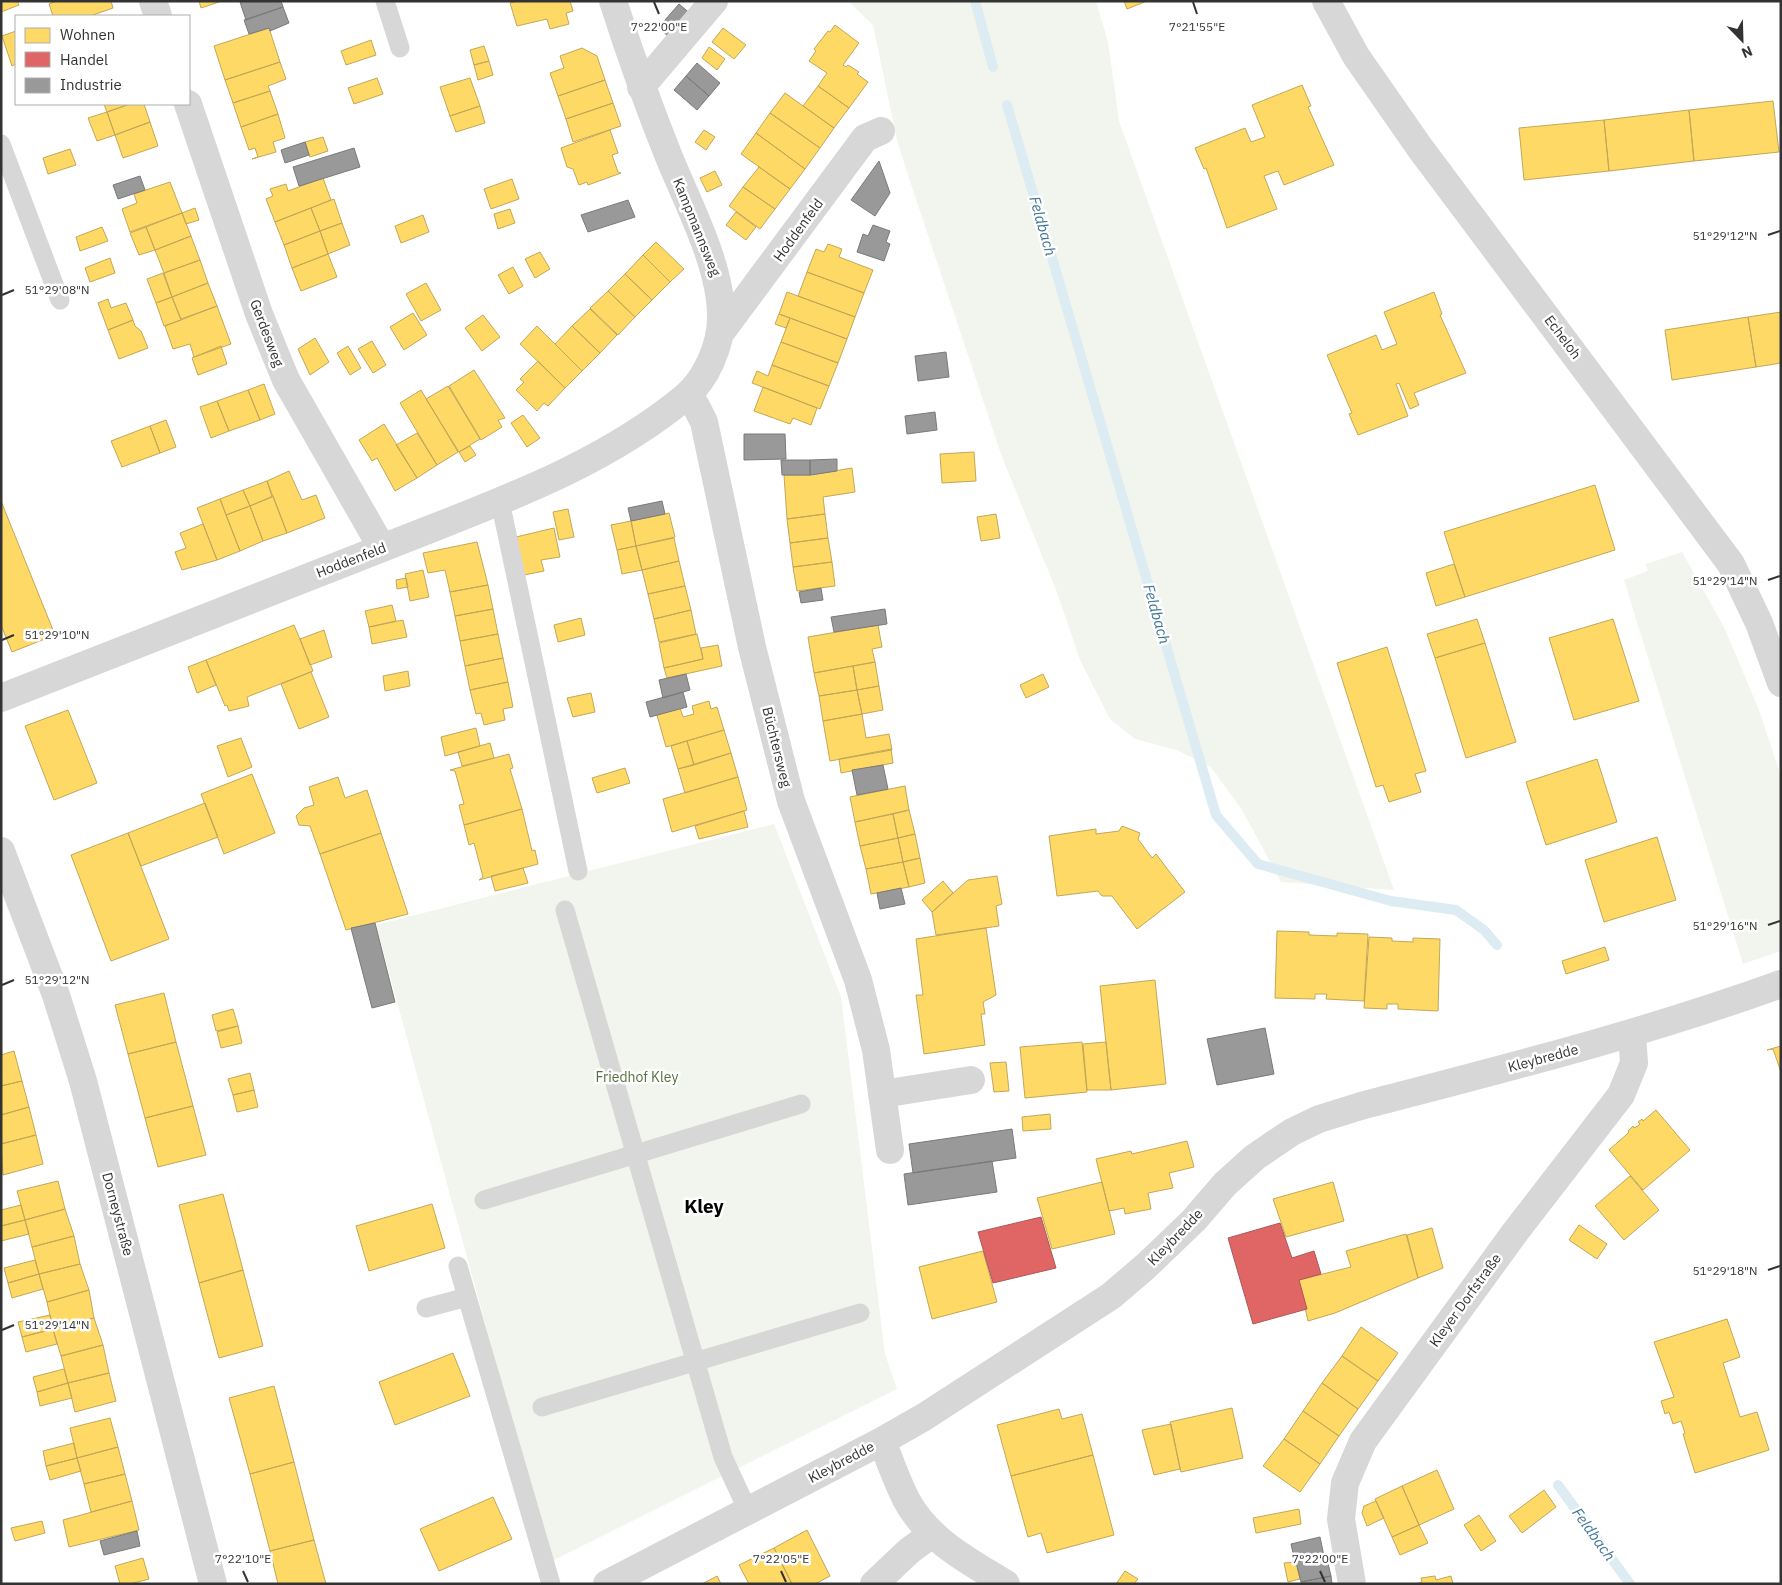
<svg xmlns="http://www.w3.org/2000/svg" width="1782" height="1585" font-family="'IBM Plex Sans',sans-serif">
<rect width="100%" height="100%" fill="#fff"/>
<path fill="#f1f5ed" d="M848,1H1096L1108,42L1119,121L1394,890L1281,882L1242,810L1211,767L1177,750L1135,739L1110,719L1080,660L1058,595L1002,457L907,172L897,140L873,25Z
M1682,552L1724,627L1759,710L1781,776V951L1743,964L1624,580L1648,571L1646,564Z
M774,824L841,997L885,1354L897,1389L548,1563L507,1403L376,925Z"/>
<path fill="#ffd966" stroke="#c2a757" d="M1,1H17L19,5L1,12Z
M56,1H111L113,8L90,16H53L49,4Z
M199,1H222L201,8Z
M517,1H570L573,11L566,13L569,24L550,29L547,19L517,26L510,3Z
M1124,1H1147L1127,9Z
M835,25L859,43L843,65L846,67L848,65L859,72L857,74L868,82L849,108L818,86L827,73L809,61L816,51L814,49L828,31L830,32Z
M269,28L280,62L225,80L214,46Z
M723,28L746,45L734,59L712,42Z
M16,31V64L12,66L2,36Z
M371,40L376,55L346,65L341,51Z
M484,46L489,61L474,65L470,50Z
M709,47L725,59L717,70L702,58Z
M582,48L597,56L605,80L558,96L550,73L564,68L560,56Z
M489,61L493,75L478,80L474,65Z
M280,62L286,79L268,86L270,91L233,103L225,80Z
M377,78L383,94L354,104L348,88Z
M470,78L480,106L450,116L440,87Z
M605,80L613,103L566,119L558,96Z
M1302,85L1311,106L1308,107L1334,165L1284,185L1278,171L1264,176L1277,209L1227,228L1206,168L1204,169L1195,148L1245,128L1251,142L1265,137L1252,105Z
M818,86L849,108L834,128L803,106Z
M270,91L278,114L241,127L233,103Z
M785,93L834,128L820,148L770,113Z
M1773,101L1779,152L1694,161L1689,110Z
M613,103L621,126L573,142L566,119Z
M104,104H130L107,112Z
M130,104H144L150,122L115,135L107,112Z
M480,106L485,123L456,132L450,116Z
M1689,110L1694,161L1609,171L1604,120Z
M107,112L115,135L97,141L88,118Z
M770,113L820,148L805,169L756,133Z
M278,114L285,138L273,142L276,152L252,159L258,157L255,148L249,150L241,127Z
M1604,120L1609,171L1524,180L1519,128Z
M150,122L158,146L123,158L115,135Z
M610,130L618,153L612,155L618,172L621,173L588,185L587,182L579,185L573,169L567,167L561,148Z
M704,130L715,137L706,150L695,142Z
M756,133L805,169L790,189L741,154Z
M323,137L328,151L310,157L305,142Z
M70,149L76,165L48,174L43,158Z
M759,167L790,189L775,209L743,187Z
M715,171L722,185L707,192L700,178Z
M323,178L331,200L275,222L266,199L273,196L270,189L286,184L288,191Z
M512,179L519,199L491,209L484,189Z
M170,182L182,213L130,232L122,209L137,203L134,194Z
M743,187L775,209L760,229L729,206Z
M334,199L342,223L320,231L311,208Z
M195,208L199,220L186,224L182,213Z
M311,208L320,231L284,245L275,222Z
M510,209L515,223L498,229L494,214Z
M736,212L756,227L746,240L726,225Z
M182,213L191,236L155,250L146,227Z
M423,215L429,232L401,243L395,226Z
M342,223L350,245L328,254L320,231Z
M102,227L108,241L80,251L76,237Z
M146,227L155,250L139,255L130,233Z
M320,231L328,254L292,268L284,245Z
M191,236L200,260L164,273L155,250Z
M656,242L684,269L670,282L643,255Z
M828,244L842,249L839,257L873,270L864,293L807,272L816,249L824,252Z
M540,252L550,269L535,278L525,259Z
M328,254L337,277L301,291L292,268Z
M643,255L670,282L652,300L625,274Z
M110,258L115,273L90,282L85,268Z
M200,260L208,283L172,297L164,273Z
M513,267L523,286L509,294L498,275Z
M807,272L864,293L855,317L798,296Z
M163,273L172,297L156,303L147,279Z
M625,274L652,300L635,317L608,291Z
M208,283L217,306L181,319L172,297Z
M426,283L441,310L421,321L406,294Z
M608,291L635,317L618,335L590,308Z
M787,292L855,317L847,339L779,314Z
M1434,292L1442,314L1440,315L1466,373L1414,393L1419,405L1410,409L1399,383L1396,384L1408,416L1358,435L1349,414L1352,413L1327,355L1376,335L1382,350L1397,344L1384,312Z
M172,297L181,320L164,326L156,303Z
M108,299L111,308L126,303L133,320L108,330L98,303Z
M217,306L231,344L194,357L190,344L173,349L165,326Z
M590,309L617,335L600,353L572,326Z
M1781,312V363L1756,367L1748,317Z
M413,313L427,335L404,350L390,327Z
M779,314L790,318L786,328L775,324Z
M483,315L500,337L482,351L465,328Z
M1748,317L1756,367L1672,380L1665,330Z
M790,318L847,339L838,363L781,342Z
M133,320L135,326L141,331L148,348L119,359L108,330Z
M537,326L582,371L565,388L520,344Z
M572,326L600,353L582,371L555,344Z
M315,338L329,362L310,375L298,349Z
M372,341L386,365L373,373L358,349Z
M781,342L838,363L829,386L772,365Z
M221,346L227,364L198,375L192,358Z
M348,346L361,368L350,375L337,353Z
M538,361L565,388L548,406L544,403L537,411L516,390L524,382L520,379Z
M772,365L829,386L820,409L752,383L757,371L768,376Z
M474,370L505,418L498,420L502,427L481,440L449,386Z
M264,384L275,414L260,420L248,390Z
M448,386L480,439L459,452L426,399Z
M763,387L817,408L811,425L793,418L790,424L754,411Z
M248,390L260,420L229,431L217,401Z
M421,390L458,452L437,465L400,403Z
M217,401L229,431L211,438L200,407Z
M523,415L540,438L527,447L511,423Z
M166,420L176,447L160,453L150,426Z
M384,424L417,478L395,491L377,458L372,461L359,440Z
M150,426L160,453L122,467L111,441Z
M417,433L437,465L417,478L396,445Z
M470,446L476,455L465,462L459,452Z
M974,452L976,481L942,483L940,454Z
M852,468L855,492L823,497L825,514L787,519L784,475H810Z
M289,471L302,500L316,495L325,518L287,533L267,481Z
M267,481L272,497L250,506L243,490Z
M1595,485L1615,550L1465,597L1444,532Z
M243,490L250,506L226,515L220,499Z
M273,496L287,533L263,541L250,506Z
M220,499L240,551L217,560L197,508Z
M1,501L55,635L12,652L1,625Z
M250,506L263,541L240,551L226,515Z
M568,509L574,537L559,540L553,512Z
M669,513L675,537L636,546L631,521Z
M825,514L828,538L790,543L787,519Z
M996,514L1000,538L981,541L977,517Z
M631,521L636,546L617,550L611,525Z
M203,524L217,560L182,570L175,552L186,548L180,533Z
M554,528L560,557L541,560L544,571L524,575L516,537Z
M674,538L679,561L642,570L636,546Z
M828,538L832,562L793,567L790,543Z
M477,542L488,585L450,592L445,570L428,573L423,553Z
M636,546L642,570L622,574L617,550Z
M679,561L685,586L648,594L642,570Z
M832,562L835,586L797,591L793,567Z
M1454,564L1465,597L1436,606L1426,573Z
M423,570L429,597L410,601L405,574Z
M406,578L408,587L397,589L396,580Z
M488,585L493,609L455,616L450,592Z
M685,586L691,610L654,619L648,594Z
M392,605L396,621L369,627L365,611Z
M493,609L498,634L460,641L455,616Z
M691,610L696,634L659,642L654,619Z
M581,618L585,635L558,642L554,625Z
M1477,619L1485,643L1435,658L1427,634Z
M1613,619L1639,701L1574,720L1549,638Z
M403,620L407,637L372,644L369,627Z
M294,625L313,671L247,697L249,706L229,711L227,705L225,706L206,660Z
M878,625L882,647L872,649L875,662L814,673L808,637Z
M324,630L332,657L310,665L300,639Z
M498,634L503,658L465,666L460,641Z
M697,634L703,659L664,668L659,643Z
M1485,643L1516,742L1466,758L1435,658Z
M718,645L722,666L667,678L664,668L703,659L701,648Z
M1387,647L1426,771L1415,774L1421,792L1389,802L1383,785L1376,787L1337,663Z
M503,658L508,682L470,690L465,666Z
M206,660L216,685L197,693L188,667Z
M875,662L879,686L857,690L853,666Z
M853,666L857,690L819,696L814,673Z
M408,671L410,686L385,691L383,676Z
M311,672L329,717L299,729L281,684Z
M1043,674L1049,687L1026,698L1020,685Z
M508,682L513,707L503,709L505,720L484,725L481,713L476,714L470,690Z
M879,686L883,710L862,714L857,690Z
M857,690L862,714L823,721L819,696Z
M591,693L595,712L573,717L567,698Z
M709,701L711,709L717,707L724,730L666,747L657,715L680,708L683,717L694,714L692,706Z
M68,710L97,783L54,800L25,726Z
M862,714L866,738L889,734L892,750L830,761L823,721Z
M476,728L480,746L445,756L441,737Z
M724,730L731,753L694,765L687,741Z
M241,738L252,767L228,777L217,746Z
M687,741L694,765L678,769L671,746Z
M490,743L494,758L462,766L458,752Z
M891,749L893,763L841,773L839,759Z
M731,753L738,777L685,793L678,769Z
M509,754L513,768L510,769L522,809L464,825L459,805L464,804L455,771L450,770Z
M1597,759L1617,822L1546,845L1526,782Z
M625,768L630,783L597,793L592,778Z
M252,774L275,833L224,854L201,794Z
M338,777L345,798L367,790L381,833L320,854L310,826L299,825L296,816L304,808L314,805L309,787Z
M738,777L747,810L672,832L663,799Z
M905,786L909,810L855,822L850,797Z
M205,803L218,837L141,866L128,833Z
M522,809L532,851L535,850L538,864L479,880L483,877L474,843L469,845L464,825Z
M909,810L915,834L898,838L893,814Z
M744,811L748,827L699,839L695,826Z
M893,814L898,838L860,846L855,822Z
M1122,826L1140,833L1138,839L1152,858L1156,854L1185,892L1137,929L1112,896H1102L1098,891L1057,896L1049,836L1096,829V834L1119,831Z
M128,833L169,939L111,961L71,855Z
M381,833L408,914L346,930L320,854Z
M915,834L920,858L903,862L898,838Z
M1657,837L1676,900L1604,922L1585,860Z
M898,838L903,862L866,869L860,846Z
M920,858L925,883L909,887L903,862Z
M903,862L909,887L871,894L866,869Z
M523,868L528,883L495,891L491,876Z
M997,876L1002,904L996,906L999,926L936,935L932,912L968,880Z
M943,881L953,893L932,912L922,900Z
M986,928L996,995L983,1002L985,1014H981L985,1045L924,1054L916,995H923L916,939Z
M1277,931L1309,932V935L1337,936V933L1368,934L1364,1001L1326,999L1327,994H1315V999L1275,998Z
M1369,937L1392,938V941L1413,942V938L1440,939L1438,1011L1398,1009V1004H1387V1009L1364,1008Z
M1605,947L1609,960L1566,974L1562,961Z
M1155,980L1166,1084L1111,1090L1100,986Z
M164,993L176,1042L128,1054L115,1005Z
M233,1009L238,1026L216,1031L212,1015Z
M238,1026L242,1043L221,1048L217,1032Z
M176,1042L193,1106L145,1118L128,1054Z
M1082,1042L1087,1092L1025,1098L1020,1047Z
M1106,1042L1111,1090H1087L1083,1044Z
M1781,1046V1072L1773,1049L1767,1050Z
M14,1051L22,1081L1,1086V1055Z
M1006,1062L1009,1091L994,1092L990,1063Z
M250,1073L254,1090L233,1095L228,1079Z
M22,1081L29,1107L1,1115V1086Z
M254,1090L258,1107L237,1112L233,1095Z
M193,1106L206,1155L158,1167L145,1118Z
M29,1107L36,1135L1,1144V1115Z
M1656,1110L1690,1150L1643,1190L1609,1150L1626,1135L1629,1132L1628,1131L1633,1126L1634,1128L1638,1126L1640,1124L1638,1122L1642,1119L1643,1121Z
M1050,1114L1051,1129L1023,1131L1022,1117Z
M36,1135L43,1164L3,1175L1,1144Z
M1187,1141L1194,1167L1169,1173L1173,1188L1148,1193L1151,1209L1125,1214L1124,1208L1109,1211L1096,1159L1131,1151L1132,1154Z
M1630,1176L1659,1210L1624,1240L1595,1206Z
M58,1181L65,1209L25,1220L17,1191Z
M1102,1182L1115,1234L1052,1249L1037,1198Z
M1333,1182L1344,1221L1286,1237L1273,1199Z
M223,1194L243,1270L199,1283L179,1205Z
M432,1204L445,1248L369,1271L356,1226Z
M21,1205L25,1220L1,1226V1210Z
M65,1209L74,1236L32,1247L25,1220Z
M25,1220L29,1234L1,1241V1226Z
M1579,1225L1607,1244L1597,1259L1569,1240Z
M1432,1228L1443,1268L1418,1278L1407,1235Z
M1406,1234L1418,1278L1335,1313L1308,1321L1299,1280L1351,1267L1346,1251Z
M74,1236L80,1264L39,1274L32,1247Z
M983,1251L997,1302L932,1319L919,1267Z
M35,1260L39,1274L8,1283L4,1268Z
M80,1264L89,1290L47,1302L39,1274Z
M243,1270L263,1346L219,1358L199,1283Z
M39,1274L43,1289L12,1298L8,1283Z
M89,1290L94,1318L53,1329L47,1302Z
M50,1315L53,1329L22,1337L18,1322Z
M94,1318L103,1345L61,1356L53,1329Z
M1727,1319L1740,1357L1723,1363L1740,1417L1757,1412L1769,1450L1695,1473L1683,1434L1685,1433L1681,1421L1673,1424L1669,1412L1665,1414L1661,1401L1674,1397L1654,1342Z
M1361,1327L1398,1353L1378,1381L1342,1356Z
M53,1329L57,1344L26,1352L22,1337Z
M103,1345L109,1373L68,1383L61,1356Z
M453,1353L470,1396L395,1425L379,1382Z
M1342,1356L1378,1381L1358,1409L1322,1383Z
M64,1369L68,1383L37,1392L33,1377Z
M109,1373L116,1401L75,1412L68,1383Z
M68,1383L72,1398L40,1406L37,1392Z
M1322,1383L1358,1409L1339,1436L1303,1411Z
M274,1386L294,1462L250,1474L229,1398Z
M1232,1408L1243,1458L1181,1472L1170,1422Z
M1059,1409L1062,1419L1082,1414L1093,1455L1011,1476L997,1425Z
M1303,1411L1339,1436L1320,1464L1284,1439Z
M110,1418L118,1447L77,1458L70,1428Z
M1171,1424L1180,1469L1154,1475L1142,1430Z
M1284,1439L1320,1464L1300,1492L1263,1466Z
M74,1443L77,1458L46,1466L43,1451Z
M118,1447L125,1474L84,1484L77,1458Z
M1093,1455L1114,1535L1047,1553L1041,1533L1028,1537L1011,1476Z
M77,1458L81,1471L50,1480L46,1466Z
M294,1462L314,1540L270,1551L250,1474Z
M1437,1470L1454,1509L1419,1525L1402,1486Z
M125,1474L132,1501L91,1512L84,1484Z
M1402,1486L1419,1525L1392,1537L1375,1499Z
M1544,1490L1556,1507L1522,1533L1509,1516Z
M493,1497L512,1539L439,1571L420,1529Z
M132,1501L139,1530L69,1547L63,1520Z
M1376,1501L1384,1518L1367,1526L1362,1513L1364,1506Z
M1299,1509L1301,1524L1256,1533L1253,1518Z
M1479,1515L1496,1541L1481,1551L1464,1525Z
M42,1521L45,1533L15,1541L11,1528Z
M1419,1525L1428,1543L1400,1555L1392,1537Z
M807,1530L830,1576L815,1584H792L774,1548Z
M314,1540L326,1584H278L270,1551Z
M774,1548L792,1584H749L739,1565Z
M143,1558L149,1579L130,1584H120L115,1566Z
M1296,1562L1300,1579L1288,1582L1284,1563Z
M1125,1571L1138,1579L1134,1584H1116Z
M717,1576L721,1584H702Z
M1435,1576L1436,1580L1451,1576L1453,1584H1415L1422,1582L1421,1578Z"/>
<path fill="#e06666" stroke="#ac5757" d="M1041,1217L1056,1268L993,1283L978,1232Z
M1280,1223L1292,1258L1314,1251L1321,1274L1299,1280L1307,1309L1253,1324L1228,1238Z"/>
<path fill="#999" stroke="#7a7a7a" d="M243,1H281L283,7L246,20L240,2Z
M679,4L692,15L672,39L658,28Z
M283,7L289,23L270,31L269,28L249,34L244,20Z
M697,63L720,83L709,96L686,76Z
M686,76L709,96L697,110L674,90Z
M305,142L309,155L285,163L281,150Z
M354,148L360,167L299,186L293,167Z
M879,161L890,193L875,216L851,200Z
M140,176L145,190L118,199L113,185Z
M628,200L635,217L588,232L581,215Z
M873,225L890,231L886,242L890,244L884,261L857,252L863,234L868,236Z
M946,352L949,377L918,381L915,356Z
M935,412L937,430L907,434L905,416Z
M744,434H785L786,459L744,460Z
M837,459V471L810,475V460Z
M781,460H810V475H782Z
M662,501L665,514L631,521L628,508Z
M821,588L823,600L801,603L799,592Z
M885,609L887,624L834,632L831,617Z
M686,674L690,690L663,698L659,680Z
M683,692L687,707L650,717L646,702Z
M883,765L888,789L857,795L852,770Z
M901,888L905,904L880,909L877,893Z
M375,923L395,1002L372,1008L351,928Z
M1265,1028L1274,1074L1217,1085L1207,1039Z
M1012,1129L1016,1158L913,1173L909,1144Z
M992,1161L997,1192L908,1205L904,1174Z
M137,1531L140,1546L104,1555L100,1541Z
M1320,1537L1324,1556L1295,1562L1291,1544Z
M1326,1555L1331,1576L1301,1582L1296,1562Z
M1331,1576L1332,1584H1301V1582Z"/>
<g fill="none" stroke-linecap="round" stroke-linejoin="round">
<path stroke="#ddebf3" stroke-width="10" d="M975,1L993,67
M1007,105L1216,815L1258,864L1391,901L1456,910L1484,930L1497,945
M1558,1485L1630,1584"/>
<path stroke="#d7d7d7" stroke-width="19" d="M385,1L400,48
M1,144L60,300
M500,501L578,871
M565,910L723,1457L748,1511
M484,1200L801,1104
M458,1266L551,1584
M426,1308L467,1297
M542,1407L860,1313"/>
<path stroke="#d7d7d7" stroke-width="28" d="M153,1L158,16
M1326,1L1356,56L1420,148L1731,564L1759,623L1781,683
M641,87L714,1
M188,104L259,314L286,380L382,548
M719,335L865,138L881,131
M687,396L696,406L704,422L752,647L791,801L858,980L876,1050L890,1150
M1,698C126,649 250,600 375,551C481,508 596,471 685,397C706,380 721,345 721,318C722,267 688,204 669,157C648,105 630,54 613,1
M1,851L56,995L83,1081L213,1584
M882,1094L971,1080
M882,1441C890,1461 897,1482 907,1501C929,1541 969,1561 1006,1584
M607,1584L882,1441L924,1417L1111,1296L1146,1266L1194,1220L1225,1184L1255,1157L1292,1132L1319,1119L1361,1106C1502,1069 1643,1034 1781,984
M874,1584L909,1551L932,1534
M1352,1584L1341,1519L1345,1483L1363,1441L1516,1231L1621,1095L1634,1063L1632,1034"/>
</g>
<path fill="none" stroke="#333" stroke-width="2" d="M654,2L659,14M1193,2L1197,14M1768,235L1780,231M2,295L14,290M1768,580L1780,576M2,640L14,635M1768,925L1780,921M2,985L14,980M1768,1270L1780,1266M2,1330L14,1325M243,1571L248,1582M781,1571L786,1582M1320,1571L1325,1582"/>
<g text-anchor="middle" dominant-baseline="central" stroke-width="5" stroke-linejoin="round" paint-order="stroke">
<g font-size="14" fill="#333" stroke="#fff">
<text transform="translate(697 227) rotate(68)">Kampmannsweg</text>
<text transform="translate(798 230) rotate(-54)">Hoddenfeld</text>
<text transform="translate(267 333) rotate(69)">Gerdesweg</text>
<text transform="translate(1563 337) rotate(53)">Echeloh</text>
<text transform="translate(351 560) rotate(-21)">Hoddenfeld</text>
<text transform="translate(777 747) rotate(76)">Büchtersweg</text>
<text transform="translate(1543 1058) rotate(-15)">Kleybredde</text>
<text transform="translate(118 1214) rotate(75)">Dorneystraße</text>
<text transform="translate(1175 1237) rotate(-46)">Kleybredde</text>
<text transform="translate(1465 1300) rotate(-54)">Kleyer Dorfstraße</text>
<text transform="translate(841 1462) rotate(-28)">Kleybredde</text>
</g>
<g font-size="14" fill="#56703f" stroke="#fff">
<text x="637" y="1077">Friedhof Kley</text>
</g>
<g font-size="15" font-style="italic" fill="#3f7597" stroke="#fff">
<text transform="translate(1043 226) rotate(74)">Feldbach</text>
<text transform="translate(1157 614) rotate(74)">Feldbach</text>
<text transform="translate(1594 1534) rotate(54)">Feldbach</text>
</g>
<g font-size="19" font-weight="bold" fill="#000" stroke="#fff">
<text x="704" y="1206">Kley</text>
</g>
</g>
<g font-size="12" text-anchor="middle" fill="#333" stroke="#fff" stroke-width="5" stroke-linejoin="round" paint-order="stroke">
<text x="659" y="31">7°22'00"E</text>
<text x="1197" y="31">7°21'55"E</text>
<text x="1725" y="240">51°29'12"N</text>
<text x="57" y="294">51°29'08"N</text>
<text x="1725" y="585">51°29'14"N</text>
<text x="57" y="639">51°29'10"N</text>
<text x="1725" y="930">51°29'16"N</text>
<text x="57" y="984">51°29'12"N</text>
<text x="1725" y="1275">51°29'18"N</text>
<text x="57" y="1329">51°29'14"N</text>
<text x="243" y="1563">7°22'10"E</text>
<text x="781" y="1563">7°22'05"E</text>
<text x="1320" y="1563">7°22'00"E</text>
</g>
<rect width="1782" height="1585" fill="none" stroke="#333333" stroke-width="5"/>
<rect x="15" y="15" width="175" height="90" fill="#ffffff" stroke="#adadad"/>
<rect x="25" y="28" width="25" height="15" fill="#ffd966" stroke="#adadad"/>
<text x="60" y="40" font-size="15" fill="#333333">Wohnen</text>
<rect x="25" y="52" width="25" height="15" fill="#e06666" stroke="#adadad"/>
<text x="60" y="65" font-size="15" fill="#333333">Handel</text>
<rect x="25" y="78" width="25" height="15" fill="#999999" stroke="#adadad"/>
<text x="60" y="90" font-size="15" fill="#333333">Industrie</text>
<g transform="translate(1742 40) rotate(157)" stroke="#ffffff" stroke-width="4" paint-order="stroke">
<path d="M0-4L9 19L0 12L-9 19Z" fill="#333333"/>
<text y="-8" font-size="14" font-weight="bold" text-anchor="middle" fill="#333333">N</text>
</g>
</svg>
